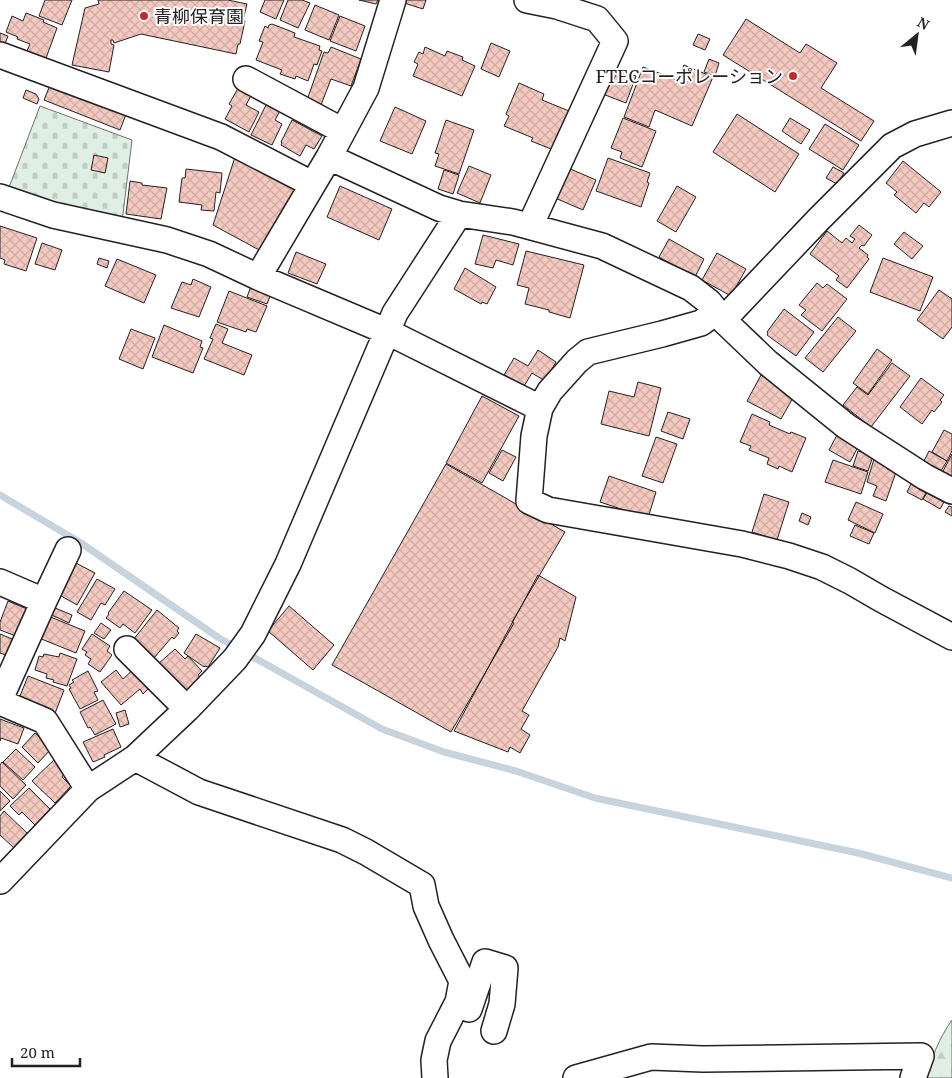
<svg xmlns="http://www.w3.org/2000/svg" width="952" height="1078" font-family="'Noto Serif','Noto Sans JP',serif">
<defs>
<pattern id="forest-firs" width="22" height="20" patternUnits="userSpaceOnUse" patternTransform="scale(1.25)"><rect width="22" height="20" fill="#e0efe3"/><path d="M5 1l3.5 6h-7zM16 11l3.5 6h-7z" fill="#c0cdc2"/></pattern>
<pattern id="cemetery-stones" width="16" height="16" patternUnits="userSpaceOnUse" patternTransform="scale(1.25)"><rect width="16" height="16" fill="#e0efe3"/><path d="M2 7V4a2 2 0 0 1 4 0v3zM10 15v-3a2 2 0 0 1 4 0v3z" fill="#c0cdc2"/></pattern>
<pattern id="building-cross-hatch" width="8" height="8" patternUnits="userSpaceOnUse" patternTransform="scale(1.25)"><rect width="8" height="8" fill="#f3c9c0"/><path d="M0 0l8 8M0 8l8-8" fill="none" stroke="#d0aca5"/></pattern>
</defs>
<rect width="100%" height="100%" fill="#fff"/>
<path fill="url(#forest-firs)" stroke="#6f6f6f" d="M952,1020V1078H926C932,1057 939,1038 952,1020Z"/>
<path fill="url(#cemetery-stones)" stroke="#6f6f6f" d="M40,106L132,140L122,222L8,190Z"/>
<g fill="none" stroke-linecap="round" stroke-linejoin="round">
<path stroke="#c7d3dd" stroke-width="7" d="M0,495L81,543L219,638L382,729L444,752L516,771L595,798L858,853L952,878"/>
</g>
<path fill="url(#building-cross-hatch)" stroke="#222" d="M45,0H72L62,25L39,16Z
M98,0H228L247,4L243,20L245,21L240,44H238L236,54L141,34L114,43L113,40H111V44L114,45L109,72L72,65L85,8L99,4Z
M265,0H284L276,19L260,12Z
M288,0H302L310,3L298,28L280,20Z
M359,0H378L376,4Z
M402,0H426L423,9L401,2Z
M315,5L339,15L329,40L305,30Z
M26,13L44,20L43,22L57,28L45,61L26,53L30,44L17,39L18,37L6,32L12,16L23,21Z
M340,16L365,26L356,51L330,41Z
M746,19L800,53L806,44L837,63L821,88L874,121L861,141L723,55Z
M272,24L295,33L294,37L320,46L319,50L322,51L317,65L314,64L308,81L296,76L295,79L280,74L282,70L256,60L263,42L259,41L265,26L268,28L269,25Z
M0,33L8,36L3,49L0,48Z
M698,34L710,39L705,50L693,45Z
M491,43L510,51L499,77L481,69Z
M331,47L361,59L351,86L331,79L321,105L307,100L324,52L328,53Z
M425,47L445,56L447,51L463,57L462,60L475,66L462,96L413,76L418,64L414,62L419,52L423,54Z
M709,59L719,63L715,76L704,72Z
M684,65L713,77L692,126L655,110L649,127L624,117L643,67L677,80Z
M618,70L636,76L626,103L600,93L607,76L614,79Z
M52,80L128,109L120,130L44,100Z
M519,83L544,94L542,100L569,111L567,116L575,120L561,153L531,141L533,138L504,126L509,116L506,114Z
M240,85L253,92L246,105L259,112L249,132L225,119L232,106L229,104Z
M26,90L36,94L39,99L37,104L23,98Z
M267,103L281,109L275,120L282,124L272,145L251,135Z
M395,107L426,121L412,154L380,141Z
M737,114L799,154L775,192L713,152Z
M623,118L656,131L642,167L620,158L622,152L611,148Z
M790,118L810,130L801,144L782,131Z
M292,120L322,136L314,149L306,145L300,156L281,145L282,143L281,142Z
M446,120L474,130L459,174L435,166L439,154L435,153Z
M825,124L859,145L843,170L809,149Z
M94,155L108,158L105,173L91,170Z
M235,157L300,191L261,251L213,225Z
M608,158L650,173L647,182L649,183L641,207L596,191Z
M903,161L941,192L929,207L924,203L916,213L894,195L897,192L886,183Z
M469,166L491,175L480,203L457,193Z
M833,167L844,173L837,184L826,178Z
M568,168L596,180L583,210L555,198Z
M186,169L222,173L220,193L216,192L214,211L201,210L202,205L179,202L182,178H185Z
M444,170L459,175L453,194L438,189Z
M130,181L142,183V185L167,188L161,219L126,214Z
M340,186L392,209L379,240L327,217Z
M677,186L696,197L676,232L657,221Z
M859,225L872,235L864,246L862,245L859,248L868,255L867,257L869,259L847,288L836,280L839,276L810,254L827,231L842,243L846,238L852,243L855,239L850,236Z
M0,226L37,238L26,271L4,264L5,260L0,258Z
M904,232L923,246L912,259L894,244Z
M483,235L519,244L513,265L496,260L493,268L475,264Z
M669,239L704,259L695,277L659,257Z
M42,243L62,250L55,270L35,264Z
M526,251L584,265L570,318L549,312V310L525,304L529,288L517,285Z
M296,252L326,264L317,284L288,273Z
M717,253L746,269L731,296L702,280Z
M99,258L109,261L107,268L97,264Z
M883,258L933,277L920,311L870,292Z
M117,259L156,275L144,303L105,286Z
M465,268L496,287L487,304L482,302L481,304L454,289Z
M193,279L211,287L199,317L171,308L182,282L191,285Z
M817,283L823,288L827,284L847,299L822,331L801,315L806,310L799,305Z
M251,286L271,294L267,304L247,297Z
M939,290L952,299V327L943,339L917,320Z
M229,291L267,306L256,332L247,329L246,332L217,322Z
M784,309L814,332L796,356L767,335L768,333L767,332Z
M838,317L856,331L823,372L805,358Z
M216,324L228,329L222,343L252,355L244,375L204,359L213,339L210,338Z
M164,325L202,341L200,347L203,348L193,373L152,357Z
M131,329L155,338L143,369L119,359Z
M877,349L892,360L868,394L853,383Z
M538,350L556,362L545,381L532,373L524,386L504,375L514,358L528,366Z
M892,363L910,376L871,427L843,405L857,387L868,395Z
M761,375L788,390L794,396L781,419L747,401Z
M921,378L944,395L940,400L942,402L934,412L932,410L922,424L900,407Z
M638,382L661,388L649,436L601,424L609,391L634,397Z
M482,396L519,416L482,483L446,463Z
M668,412L690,419L683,439L661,431Z
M752,414L770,422L769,425L790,434L791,432L806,438L792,472L779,466L778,469L767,464L769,458L749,450L751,446L740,442Z
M944,430L952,434V451L947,461L932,452Z
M837,435L858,447L850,462L829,450Z
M656,437L677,444L663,483L642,476Z
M502,450L516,457L503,481L489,473Z
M858,451L873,456L868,471L853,466Z
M929,451L947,461L941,471L924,461Z
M952,454V479L942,473Z
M874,459L889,464L887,469L896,472L886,501L873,496L877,486L867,482Z
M833,460L868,472L861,494L825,482Z
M446,464L565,532L512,622L514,623L451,732L332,665Z
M609,476L656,492L648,518L600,502Z
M911,484L926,493L922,500L907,492Z
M927,493L944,502L940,509L923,499Z
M764,494L789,502L777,540L752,532Z
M856,502L883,514L875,533L848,520Z
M949,506L952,507V516L945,512Z
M802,513L811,517L808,525L799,521Z
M855,525L874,533L869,544L850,536Z
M74,562L95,573L77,605L56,593Z
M538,575L576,597L565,641L560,638L558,647L522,711L529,715L521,729L530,735L520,753L510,747L508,752L454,731Z
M97,579L115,589L105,605L101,603L91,620L77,612Z
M124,591L152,610L135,633L123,624L120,628L106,618L109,614L108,613Z
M8,601L27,609L16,636L0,630V622Z
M48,605L72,615L69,623L45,612Z
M289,606L334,645L313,670L268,631Z
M157,610L179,628L177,631L179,633L174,639L172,637L154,658L133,640Z
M48,616L85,631L76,653L39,638Z
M101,623L111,630L104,639L94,633Z
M0,634L17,641L11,657L0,653Z
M92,634L110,646L107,651L112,655L100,672L88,664L91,659L85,655L87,652L82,649Z
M196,634L220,648L208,667L205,666L204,667L184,653Z
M175,649L185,659L188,656L202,671L198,675L200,678L184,693L157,665Z
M60,653L77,659L67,686L53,682L54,680L46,678L47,674L35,670L39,656L43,657L44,654L59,657Z
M136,667L152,685L143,694L140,689L121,705L101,682L116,670L123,679Z
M88,671L98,691L94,692L98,700L80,709L69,689L71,688L69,685L74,682L72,680Z
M28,676L64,690L54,716L18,701Z
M103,700L116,724L95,735L90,727L88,728L80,712Z
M125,710L129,724L120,727L116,713Z
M0,719L24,728L18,744L1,738L0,741Z
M113,729L121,747L104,755L105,757L93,762L83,742Z
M35,733L52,748L38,763L22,747Z
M16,749L35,767L23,780L3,762Z
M55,759L63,766L60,770L64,774L62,777L71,786L55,803L32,781Z
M2,762L26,785L13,799L0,786V765Z
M29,788L50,809L35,825L22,812L19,815L10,806Z
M0,791L10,801L0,811Z
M4,811L28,834L14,848L0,835V816Z"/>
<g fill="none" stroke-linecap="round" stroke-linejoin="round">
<defs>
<path id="minor" d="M527,0L557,6L597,19L615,41L530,226
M0,55L221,137L312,184
M246,79L343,131
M329,157L439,208L459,214L513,222L602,246L691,288L709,302L723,320L768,363L846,426L925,477L952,491
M0,197L53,215L167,240L209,254L258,277L388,332L540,408
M258,277L329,157L366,88L393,0
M716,312L701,323L662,334L588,352L577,361L550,391L540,408L534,436L529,501L548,510L742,544L789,556L822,567L850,581L881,599L952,637
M723,320L819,219L892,146L915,134L952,123
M0,582L44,601
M127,649L187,709
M0,699L44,601L68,550
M0,702L45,721L88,789
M135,758L199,792L342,840L366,852L422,885L426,906L441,940L462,981L458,1002L438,1041L434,1060L435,1078
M0,881L88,789L135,758L187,709L235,659L253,634L288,564L395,313L459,214
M469,1009L485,962L505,968L502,1004L494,1031
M576,1078L651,1057L703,1059L921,1056L913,1078"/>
</defs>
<use href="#minor" stroke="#222" stroke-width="28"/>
<use href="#minor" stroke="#fff" stroke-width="25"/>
</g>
<g fill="#c62828" stroke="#fff" stroke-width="2">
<circle cx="144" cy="16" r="5"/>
<circle cx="793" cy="76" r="5"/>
</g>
<g text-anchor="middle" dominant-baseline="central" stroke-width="4" stroke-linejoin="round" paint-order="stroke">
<g font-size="18" fill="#222" stroke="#fff" text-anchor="start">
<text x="154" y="16">青柳保育園</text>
<text x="783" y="76" text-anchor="end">FTECコーポレーション</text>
</g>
</g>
<g transform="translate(917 35) rotate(29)" stroke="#ffffff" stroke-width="4" paint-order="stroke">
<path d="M0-4L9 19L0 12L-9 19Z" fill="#222222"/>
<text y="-8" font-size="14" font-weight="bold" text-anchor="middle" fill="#222222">N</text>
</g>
<path d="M12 1058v8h68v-8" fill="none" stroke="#222222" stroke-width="2.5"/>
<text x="20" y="1058" font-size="15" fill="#222222" stroke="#ffffff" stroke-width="4" paint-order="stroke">20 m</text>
</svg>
